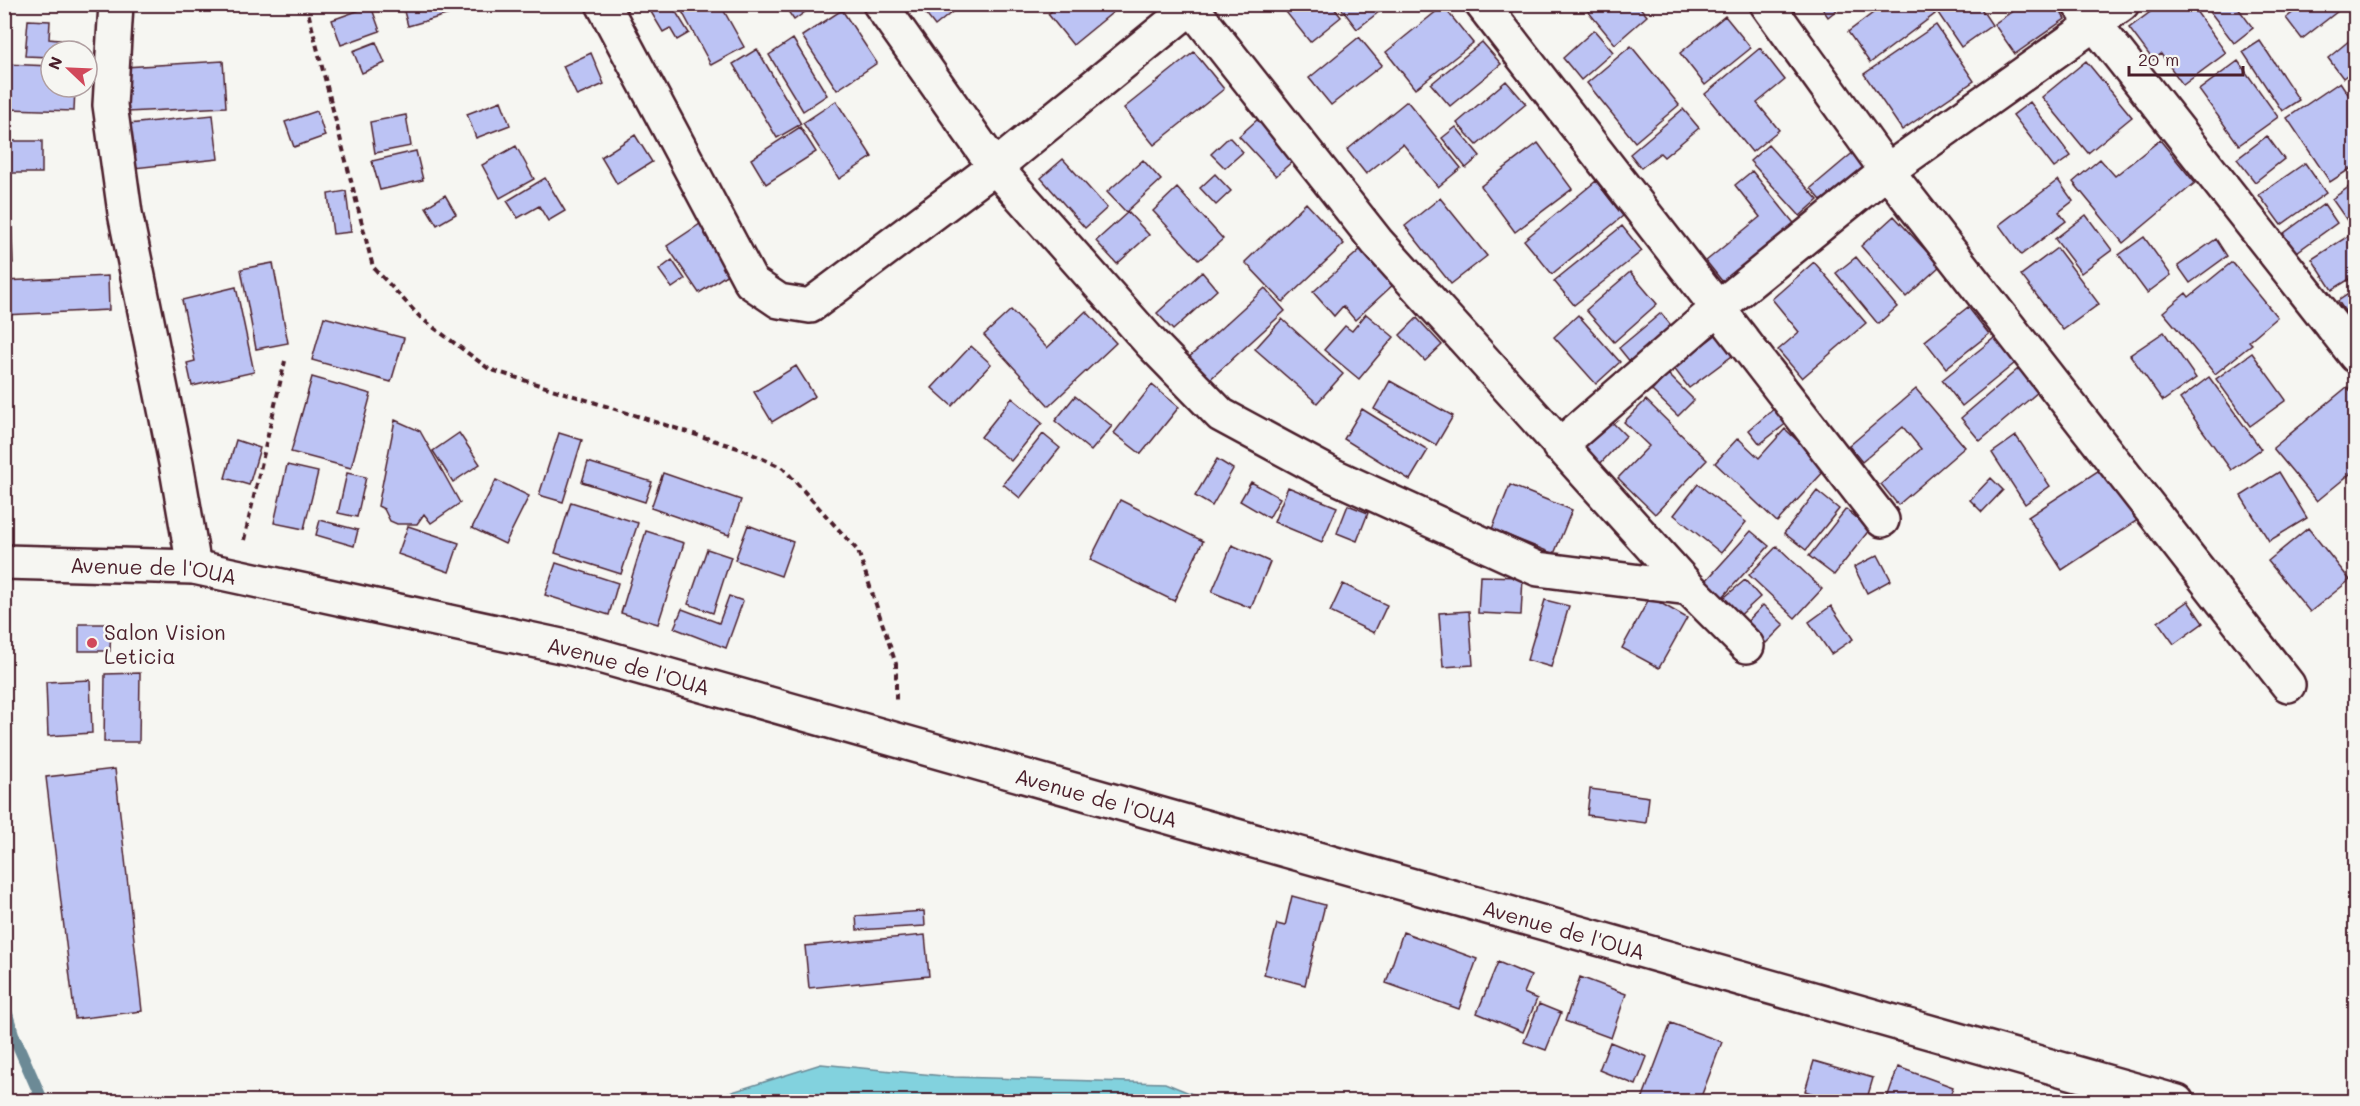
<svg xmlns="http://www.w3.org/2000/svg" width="2360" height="1106" font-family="Mali,sans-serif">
<rect width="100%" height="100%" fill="#f6f6f2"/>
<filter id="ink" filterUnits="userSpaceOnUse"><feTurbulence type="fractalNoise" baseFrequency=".0167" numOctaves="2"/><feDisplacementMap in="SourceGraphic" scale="12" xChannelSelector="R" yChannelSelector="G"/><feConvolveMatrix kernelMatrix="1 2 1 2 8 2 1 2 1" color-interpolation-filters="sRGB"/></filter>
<g filter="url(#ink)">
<path fill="#82d2de" stroke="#6c8a96" stroke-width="1.5" d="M821,1064L954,1077L1165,1083L1209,1101H704Z"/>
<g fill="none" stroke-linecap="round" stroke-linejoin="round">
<path stroke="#6c8a96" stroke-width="12" d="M4,1004L13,1034L43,1102"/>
</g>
<path fill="#bcc3f4" stroke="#4a1f2b" stroke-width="1.5" d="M402,4H465L467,9L408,26Z
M664,4H671L689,33L677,40L670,28L663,32L651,12Z
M678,4H720L744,47L711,65Z
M783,4H816L794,20Z
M918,4H962L935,26Z
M1060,4H1123L1073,45L1048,14Z
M1286,4H1331L1341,17L1310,42L1282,7Z
M1338,4H1389L1357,29Z
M1582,4H1637L1647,16L1615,44Z
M1819,4H1844L1828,17Z
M1928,4L1935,14L1870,63L1848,32L1885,4Z
M1951,4H1978L1992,25L1961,47L1938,13Z
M2023,4H2056L2065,19L2015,54L1994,24Z
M2161,4H2191L2226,53L2183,85L2161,54L2153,60L2129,28Z
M2204,4H2235L2253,28L2234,43Z
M2304,4H2347L2302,39L2286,18Z
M371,6L380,31L341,45L332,20Z
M1443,6L1473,43L1415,89L1386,52Z
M842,10L877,63L837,90L802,36Z
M1725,16L1751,48L1705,85L1680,53Z
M28,20L50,21L49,39L78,42L77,51H51V57L25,56Z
M1936,25L1974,81L1902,130L1864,74Z
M1594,30L1613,52L1581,80L1563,58Z
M2356,35V68L2343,78L2328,58Z
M1359,37L1382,65L1331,105L1309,78Z
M793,39L827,95L803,111L769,55Z
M2260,41L2299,100L2282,111L2243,52Z
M376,42L385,63L362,73L353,51Z
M1482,42L1501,64L1450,106L1431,84Z
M1631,46L1679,105L1635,142L1587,83Z
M1760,48L1785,80L1757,103L1779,130L1752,152L1705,94Z
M757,49L801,124L777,138L733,64Z
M1194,52L1224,89L1154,145L1124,108Z
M591,53L604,84L577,96L563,66Z
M223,61L226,107L127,112L125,67Z
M2086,61L2132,117L2088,153L2042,97Z
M2238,61L2278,117L2239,145L2199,90Z
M4,64L51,66V87H75L74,111L8,109L7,131L4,130Z
M1506,81L1526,104L1477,145L1457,123Z
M2340,82L2356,106V165L2330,182L2287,118Z
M501,101L510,125L476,138L467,114Z
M836,101L872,157L839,179L803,123Z
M1407,101L1461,168L1438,187L1403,144L1366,174L1347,150Z
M2030,102L2071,156L2054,168L2013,115Z
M1683,109L1699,128L1664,157L1660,153L1641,168L1630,154Z
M317,111L325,136L294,147L285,122Z
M213,115L218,159L134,168L129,124Z
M406,115L411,146L375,153L370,122Z
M1258,119L1295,159L1276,176L1239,136Z
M800,127L816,152L766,184L751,159Z
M1456,127L1480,156L1466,168L1442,138Z
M635,135L652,162L617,184L601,157Z
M2267,136L2284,159L2255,182L2237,159Z
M1229,137L1243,152L1225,168L1211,154Z
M2160,140L2195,183L2123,243L2073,182L2100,159L2115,176Z
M4,141H42V173H4Z
M1538,143L1572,189L1515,232L1481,186Z
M1768,145L1818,200L1800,216L1750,161Z
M516,146L534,179L500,198L482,165Z
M1856,150L1875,174L1830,211L1811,188Z
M416,151L423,180L380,190L372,161Z
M1063,159L1107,208L1085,228L1041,178Z
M1143,160L1161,180L1126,212L1107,192Z
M2305,163L2326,193L2281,225L2259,195Z
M1752,171L1801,232L1730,291L1706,261L1760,217L1735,185Z
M1215,174L1231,191L1216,205L1200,188Z
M545,178L565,211L548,221L539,206L518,218L507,201Z
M2058,180L2073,201L2059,212L2066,221L2021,255L1999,225Z
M1596,181L1623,216L1552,274L1524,240Z
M2356,182V227L2353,229L2332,199Z
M4,186H10L13,263H4Z
M1177,188L1223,239L1199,260L1153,211Z
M346,191L351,232L333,234L328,194Z
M445,195L456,214L437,225L426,207Z
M1440,198L1487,256L1451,284L1405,226Z
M1306,203L1344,244L1283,302L1245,262Z
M2324,204L2337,223L2294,254L2280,236Z
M1128,212L1149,235L1117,264L1096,241Z
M2086,215L2112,250L2081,273L2055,239Z
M1894,216L1940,266L1906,297L1861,246Z
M700,224L731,272L699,293L667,246Z
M1622,226L1642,251L1574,305L1554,281Z
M2356,231V275L2332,290L2312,259Z
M2144,237L2171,275L2147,293L2119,255Z
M2216,239L2227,256L2190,283L2178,266Z
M1362,248L1395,283L1355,320L1343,306L1334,316L1313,292Z
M2057,248L2099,304L2063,330L2021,275Z
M1856,257L1897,307L1878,324L1836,273Z
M672,260L685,279L672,288L659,270Z
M1814,262L1866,323L1802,378L1778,350L1799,332L1772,299Z
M2232,262L2277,317L2249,341L2252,344L2215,374L2163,312L2186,293L2189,297Z
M273,263L288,343L256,349L241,269Z
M1202,272L1217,290L1173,330L1157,313Z
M1630,272L1657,304L1614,342L1586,310Z
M108,276L109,310L4,315V281Z
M236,287L254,372L192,386L187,363L195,361L182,300Z
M1265,288L1285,311L1206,383L1185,361Z
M2356,289V327L2338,301Z
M1968,307L1989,334L1946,368L1925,341Z
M1011,310L1047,348L1086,311L1116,343L1049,406L984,335Z
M1661,313L1673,328L1631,363L1619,348Z
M1366,314L1394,337L1359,379L1324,350L1345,326L1352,331Z
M1578,315L1620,362L1596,384L1554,337Z
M324,317L404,338L391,382L312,360Z
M1417,318L1442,345L1425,361L1400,335Z
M1282,319L1343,374L1317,403L1255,349Z
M2004,330L2025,355L1962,406L1942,380Z
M1720,332L1736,353L1689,388L1673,367Z
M2164,332L2196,378L2163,401L2130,355Z
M971,346L991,364L952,406L932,388Z
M2252,353L2286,400L2250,426L2216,379Z
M2025,363L2045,386L1980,441L1961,418Z
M796,366L815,396L772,422L754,392Z
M1668,374L1694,400L1678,416L1652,391Z
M312,377L371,394L351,468L291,452Z
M2209,377L2261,449L2231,470L2180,399Z
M1390,381L1453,416L1436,445L1374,409Z
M1152,385L1179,407L1141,454L1114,433Z
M2347,387L2356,397V469L2317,501L2273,448Z
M1916,389L1965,447L1898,505L1881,484L1921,449L1903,427L1862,462L1849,446Z
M1075,396L1112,426L1091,451L1055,421Z
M1012,398L1042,423L1011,461L981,437Z
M1646,400L1707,460L1655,514L1618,478L1649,446L1624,422Z
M1776,407L1788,422L1760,444L1749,430Z
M1362,409L1428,450L1410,480L1344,439Z
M1609,419L1626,436L1598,466L1581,450Z
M395,420L420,431L460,503L431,523L424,514L417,524H397L390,521L384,509L378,506Z
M1785,429L1827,468L1777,522L1715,463L1738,438L1759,458Z
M459,433L480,464L453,482L433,451Z
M559,433L582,440L563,502L539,495Z
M1043,434L1060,448L1020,498L1003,484Z
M2016,436L2050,486L2025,504L1992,453Z
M236,440L260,448L249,485L225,478Z
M2125,453L2159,506L2062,570L2028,517Z
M1217,459L1233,469L1212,506L1195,496Z
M588,462L652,482L645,502L582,482Z
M287,465L318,472L304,529L274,523Z
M2279,472L2307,518L2269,541L2241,496Z
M347,473L366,477L357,517L338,513Z
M663,473L741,500L729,535L651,508Z
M1991,478L2003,490L1982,512L1970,500Z
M496,480L529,496L505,544L472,528Z
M1251,482L1280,498L1269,518L1240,501Z
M1698,484L1746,522L1721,553L1674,515Z
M1510,485L1572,510L1554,554L1492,529Z
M1288,487L1337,507L1322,542L1274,522Z
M1817,491L1839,509L1806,550L1784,533Z
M1120,500L1203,541L1174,601L1090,560Z
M571,502L638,523L621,574L555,553Z
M1348,505L1368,513L1357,541L1337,533Z
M1846,509L1870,529L1834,575L1809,556Z
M320,520L358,530L354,546L316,535Z
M748,525L793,542L781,576L735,560Z
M408,526L459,543L449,572L398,554Z
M2308,528L2350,580L2310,612L2268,561Z
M646,531L684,543L658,624L621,613Z
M1751,531L1769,546L1721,599L1704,583Z
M1232,545L1270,562L1251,608L1212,592Z
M1777,546L1822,589L1795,618L1749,575Z
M707,549L731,557L713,613L688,604Z
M1878,555L1891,580L1867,593L1854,567Z
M556,563L618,583L609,615L545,595Z
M1480,576L1523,577L1521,615L1478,613Z
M1745,580L1760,597L1736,619L1720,601Z
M1343,584L1387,605L1374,633L1330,612Z
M729,596L743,601L726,648L674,628L682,609L719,623Z
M1650,597L1687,618L1659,668L1622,648Z
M1545,600L1569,606L1551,667L1527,660Z
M2188,601L2203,623L2174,644L2158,622Z
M1763,605L1784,625L1766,643L1745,624Z
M1831,606L1853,639L1831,654L1809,622Z
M1469,611L1473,665L1443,667L1439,613Z
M79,624H111L110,651H79Z
M140,673L139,742H104L105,674Z
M90,680L92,733L48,736L46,682Z
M115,769L142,1011L75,1019L46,777Z
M1590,789L1649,797L1646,823L1587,815Z
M1292,896L1325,905L1305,985L1264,974L1277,924L1285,926Z
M924,911L925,926L857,930L856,916Z
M1403,932L1477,959L1459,1009L1386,983Z
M925,935L929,976L809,988L805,946Z
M1498,962L1531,976L1524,993L1537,999L1523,1032L1477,1013Z
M1580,977L1626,994L1611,1038L1565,1021Z
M1539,1004L1561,1013L1546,1050L1524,1042Z
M1671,1023L1722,1042L1699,1102H1641Z
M1610,1042L1647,1057L1636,1085L1599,1070Z
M1814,1061L1873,1078L1866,1102H1837L1805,1091Z
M1898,1067L1953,1087L1948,1102H1897L1887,1098Z
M4,1074L13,1102H4Z"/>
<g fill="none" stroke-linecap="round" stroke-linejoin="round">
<defs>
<path id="minor" d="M116,4L110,105L125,213L176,463L194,567
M603,4L751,282L779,301L810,306L995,167L1195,4
M880,4L995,167L1151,343L1221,415L1334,476L1538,569L1689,588
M1189,4L1377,242L1689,588L1747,646
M1482,4L1882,520
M1767,4L1887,171L2288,685
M2079,4L2356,356
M1559,446L1718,308L1887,171L2122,4"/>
<g id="primary">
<path id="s1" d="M4,562L194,567L575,649L2177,1102"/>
</g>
</defs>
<use href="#minor" stroke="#4a1f2b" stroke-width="38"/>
<use href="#primary" stroke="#4a1f2b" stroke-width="38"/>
<path stroke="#4a1f2b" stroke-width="4" stroke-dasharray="6 4.5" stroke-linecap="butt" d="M306,4L373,267L421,318L489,369L741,449L783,468L858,551L896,664V704
M244,540L285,361"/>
<use href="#minor" stroke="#f6f6f2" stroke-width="33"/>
<use href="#primary" stroke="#f6f6f2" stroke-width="33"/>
</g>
</g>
<circle fill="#d1495b" stroke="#f6f6f2" stroke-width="2" cx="92" cy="643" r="6"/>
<g text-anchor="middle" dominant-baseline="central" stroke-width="5" stroke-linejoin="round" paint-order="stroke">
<g font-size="21" fill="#4a1f2b" stroke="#f6f6f2">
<text stroke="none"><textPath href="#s1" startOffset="150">Avenue de l'OUA</textPath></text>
<text stroke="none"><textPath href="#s1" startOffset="636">Avenue de l'OUA</textPath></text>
<text stroke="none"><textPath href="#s1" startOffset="1122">Avenue de l'OUA</textPath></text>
<text stroke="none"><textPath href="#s1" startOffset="1608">Avenue de l'OUA</textPath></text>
</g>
<g font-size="21" fill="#4a1f2b" stroke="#f6f6f2" text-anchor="start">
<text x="104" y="631">Salon Vision<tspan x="104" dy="24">Leticia</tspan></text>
</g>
</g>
<rect width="2360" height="1106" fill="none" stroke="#f6f6f2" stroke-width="24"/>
<rect x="12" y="12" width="2336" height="1082" fill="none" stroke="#4a1f2b" stroke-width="2" filter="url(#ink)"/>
<g transform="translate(69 69) rotate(293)"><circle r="28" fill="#f6f6f2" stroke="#b1a0a2" stroke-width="1.5"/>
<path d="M0-4.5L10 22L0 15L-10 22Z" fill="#d1495b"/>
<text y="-9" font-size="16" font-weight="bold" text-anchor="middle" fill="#4a1f2b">N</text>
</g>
<path d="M2129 66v9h114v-9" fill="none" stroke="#4a1f2b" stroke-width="3"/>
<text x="2138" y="66" font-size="18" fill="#4a1f2b" stroke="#f6f6f2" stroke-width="4.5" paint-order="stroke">20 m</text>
</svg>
